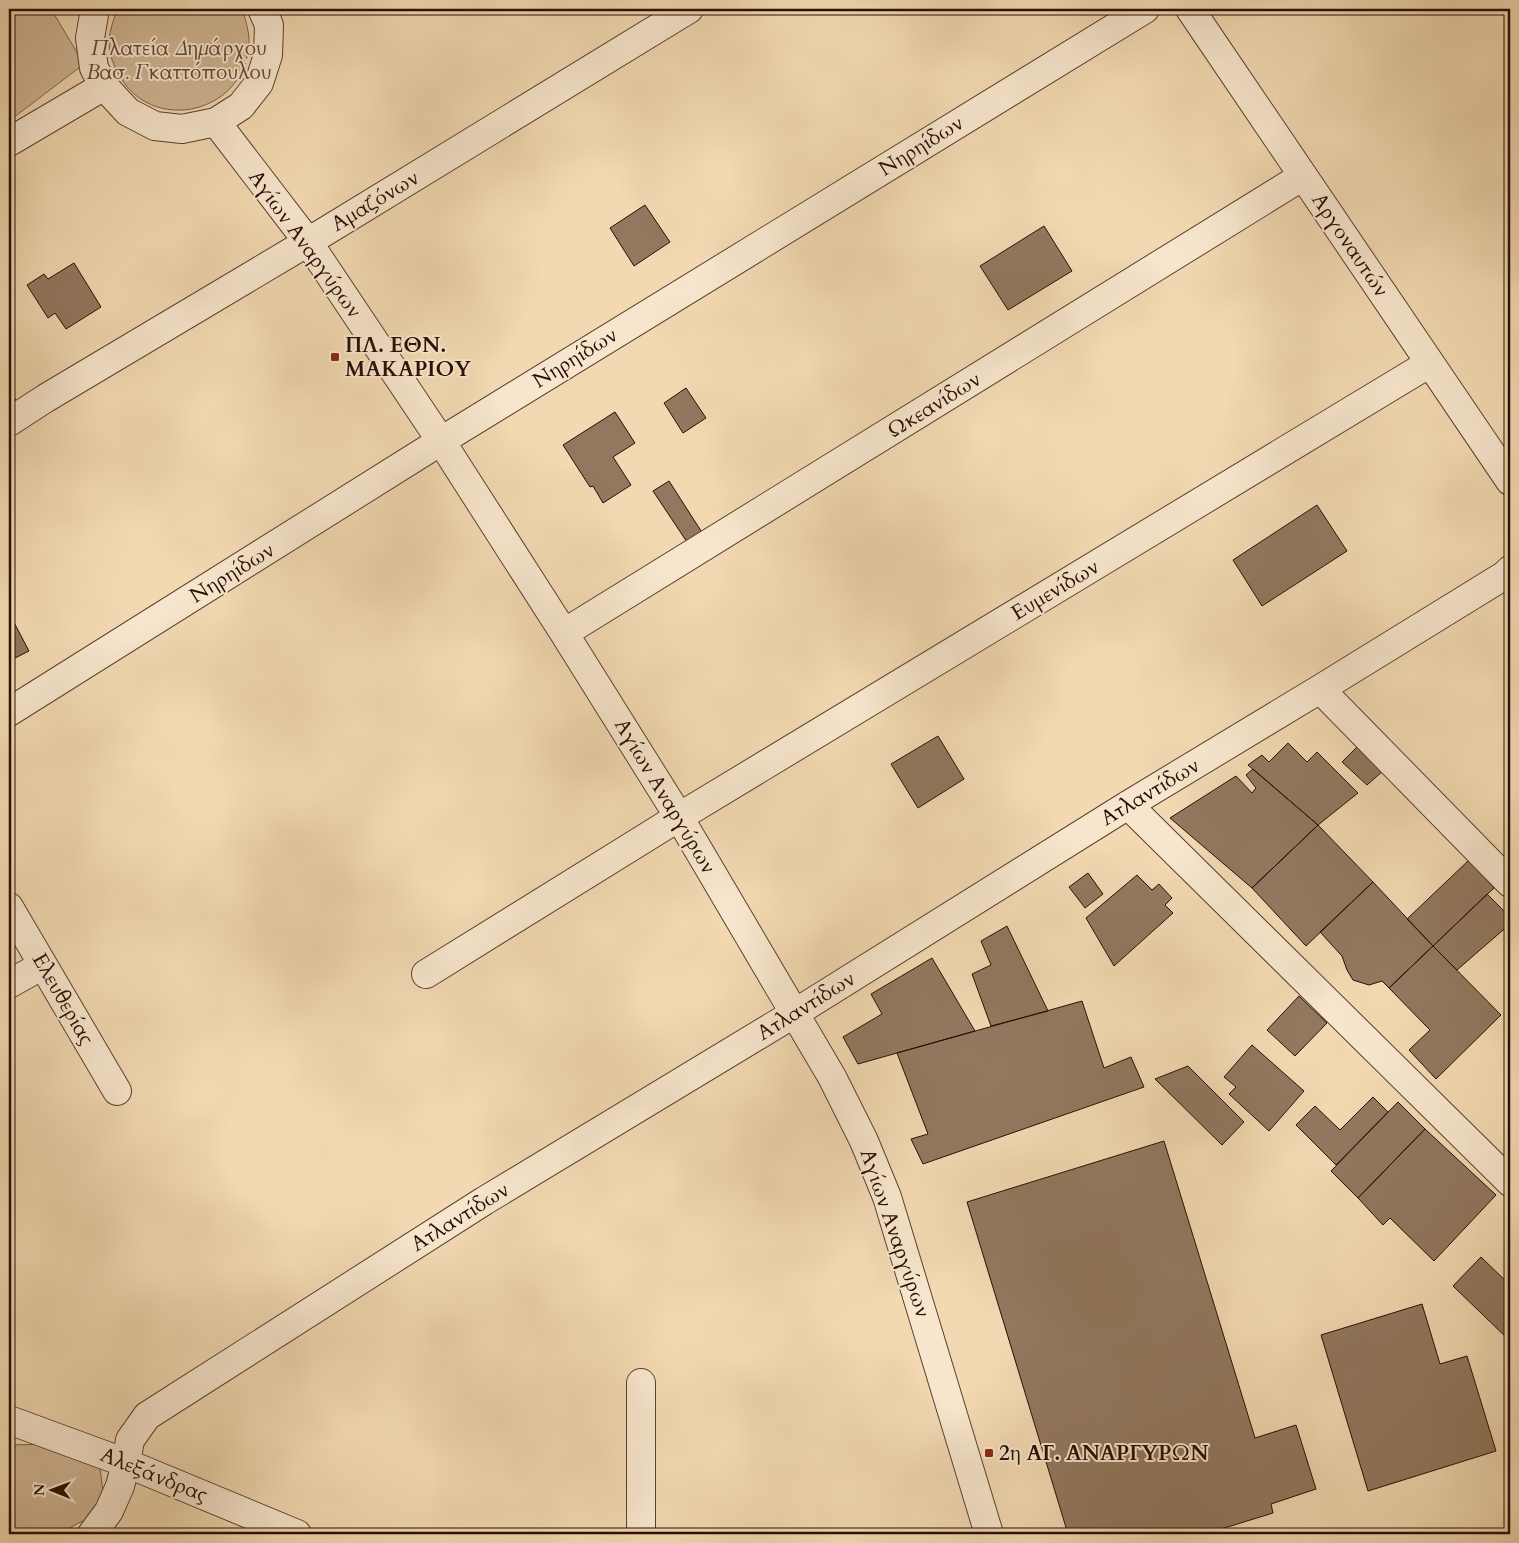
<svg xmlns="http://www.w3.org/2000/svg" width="1519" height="1543" font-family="Cardo,serif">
<rect width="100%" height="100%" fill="#f2d9b2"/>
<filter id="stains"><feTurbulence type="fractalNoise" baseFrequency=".004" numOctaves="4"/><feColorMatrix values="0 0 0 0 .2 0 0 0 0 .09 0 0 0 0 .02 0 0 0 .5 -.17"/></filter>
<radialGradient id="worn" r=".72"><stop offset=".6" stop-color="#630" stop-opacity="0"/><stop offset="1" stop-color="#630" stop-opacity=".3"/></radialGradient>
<path fill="#d0b695" stroke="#7c624d" d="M9,9H51L84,64L9,121Z
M117,9H242C247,24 252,40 247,57C233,116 152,130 121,78C114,67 109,55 109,42C109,32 114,19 117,9Z
M97,1443L105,1509L58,1534H9V1445Z"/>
<path fill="#92785f" stroke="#290e05" d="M645,205L670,242L634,266L610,228Z
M1044,226L1072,271L1008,310L980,266Z
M74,263L101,307L66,329L55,313L48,318L27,285L44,274L48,279Z
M686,388L706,418L683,433L664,403Z
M9,389L21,409L9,417Z
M615,412L635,443L613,457L631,485L603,503L593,486L590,487L563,445Z
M669,481L703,534L689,545L653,491Z
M1317,505L1347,551L1262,606L1233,560Z
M9,613L29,651L9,661Z
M938,736L964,779L918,808L891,764Z
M1288,743L1307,762L1317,752L1358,793L1318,825L1248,765L1262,755L1269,762Z
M1357,747L1383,771L1367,785L1342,762Z
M1253,769L1318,825L1252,888L1170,818L1236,776L1252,793L1256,788L1246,775Z
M1318,825L1373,882L1306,946L1252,888Z
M1469,860L1494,888L1433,946L1407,919Z
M1088,873L1103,894L1085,908L1069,887Z
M1137,875L1152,890L1159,884L1172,898L1165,905L1173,913L1114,966L1086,918Z
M1373,882L1433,946L1389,988L1382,981L1369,985L1353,980L1347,970L1342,956L1320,932Z
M1487,894L1510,917V924L1457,970L1433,946Z
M1007,926L1048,1011L991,1026L972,974L991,965L981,941Z
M1433,946L1501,1015L1436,1079L1409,1050L1430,1030L1389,988Z
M932,958L975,1031L858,1064L843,1037L882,1014L871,994Z
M1299,996L1327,1023L1295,1056L1267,1030Z
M1082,1001L1104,1068L1131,1057L1144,1087L923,1164L911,1139L928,1134L897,1053Z
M1252,1045L1304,1091L1269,1131L1229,1094L1236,1087L1224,1077Z
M1188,1066L1244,1122L1222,1145L1155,1079Z
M1373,1097L1388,1112L1336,1165L1296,1125L1315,1106L1340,1130Z
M1398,1102L1425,1129L1358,1198L1331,1171Z
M1425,1129L1496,1195L1434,1261L1390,1218L1383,1225L1358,1198Z
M1164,1141L1255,1438L1296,1425L1316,1489L1271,1504L1273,1513L1205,1534H1068L967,1202Z
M1481,1257L1510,1285V1341L1453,1286Z
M1422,1304L1440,1364L1467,1356L1496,1451L1368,1491L1321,1335Z"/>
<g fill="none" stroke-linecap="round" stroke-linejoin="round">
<defs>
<path id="minor" d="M95,9L90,38L94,68L104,86L128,112L155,126L182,129L216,122L241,106L259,83L268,55L269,25L262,9
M1190,9L1510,481
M216,122L308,242L441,441L564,633L679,817L832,1077L864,1141L887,1197L989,1534
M9,142L104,86
M9,422L46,398L308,242L689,9
M564,633L1303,176
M1320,689L1510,883
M9,712L441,441L1145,9
M1128,805L1510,1182
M9,907L117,1091
M426,974L679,817L1430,363
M9,984L43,965
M9,1420L126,1463L297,1534
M92,1534L109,1511L120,1486L126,1463L130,1440L147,1416L484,1201L795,1013L1128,805L1320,689L1505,575L1510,570
M641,1534V1383"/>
</defs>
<use href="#minor" stroke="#5b4130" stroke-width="30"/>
<use href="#minor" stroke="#f7e6cd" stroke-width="28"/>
</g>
<g fill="#8f2418" stroke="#f7e6cd" stroke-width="2">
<rect x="330" y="352" width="10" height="10" rx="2.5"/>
<rect x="984" y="1448" width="10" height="10" rx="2.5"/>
</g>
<g text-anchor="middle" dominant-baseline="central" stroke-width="4" stroke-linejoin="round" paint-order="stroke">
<g font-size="21" font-style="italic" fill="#634937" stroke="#f7e6cd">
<text x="179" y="48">Πλατεία Δημάρχου<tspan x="179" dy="24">Βασ. Γκαττόπουλου</tspan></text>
</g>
<g font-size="21" fill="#290e05" stroke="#f7e6cd">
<text transform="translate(921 146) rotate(-32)">Νηρηίδων</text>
<text transform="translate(375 201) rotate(-31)">Αμαζόνων</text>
<text transform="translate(305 244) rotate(54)">Αγίων Αναργύρων</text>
<text transform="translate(1350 245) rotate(56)">Αργοναυτών</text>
<text transform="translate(575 358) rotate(-32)">Νηρηίδων</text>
<text transform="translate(934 405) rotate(-32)">Ωκεανίδων</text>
<text transform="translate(232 573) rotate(-32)">Νηρηίδων</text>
<text transform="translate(1055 590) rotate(-31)">Ευμενίδων</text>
<text transform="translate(1150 792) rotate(-31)">Ατλαντίδων</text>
<text transform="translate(665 796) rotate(59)">Αγίων Αναργύρων</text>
<text transform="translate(63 999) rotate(60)">Ελευθερίας</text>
<text transform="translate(806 1006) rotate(-32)">Ατλαντίδων</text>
<text transform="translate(460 1217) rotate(-32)">Ατλαντίδων</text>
<text transform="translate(895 1233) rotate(71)">Αγίων Αναργύρων</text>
<text transform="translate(154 1475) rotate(22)">Αλεξάνδρας</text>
</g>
<g font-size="21" font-weight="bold" fill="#290e05" stroke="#f7e6cd" text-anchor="start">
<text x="345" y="345">ΠΛ. ΕΘΝ.<tspan x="345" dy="24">ΜΑΚΑΡΙΟΥ</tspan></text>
<text x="999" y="1453">2η ΑΓ. ΑΝΑΡΓΥΡΩΝ</text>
</g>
</g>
<rect width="1519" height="1543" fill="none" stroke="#f2d9b2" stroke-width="30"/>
<rect x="10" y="10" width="1499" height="1523" fill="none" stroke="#290e05" stroke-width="2.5"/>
<rect x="15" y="15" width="1489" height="1513" fill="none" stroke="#290e05"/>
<g transform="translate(52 1490) rotate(271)" stroke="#f7e6cd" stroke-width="4" paint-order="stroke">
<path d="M0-4L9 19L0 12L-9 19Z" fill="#290e05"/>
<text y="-8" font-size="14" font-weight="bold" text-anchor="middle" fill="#290e05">N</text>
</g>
<rect width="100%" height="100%" filter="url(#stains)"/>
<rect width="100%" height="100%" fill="url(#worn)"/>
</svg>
